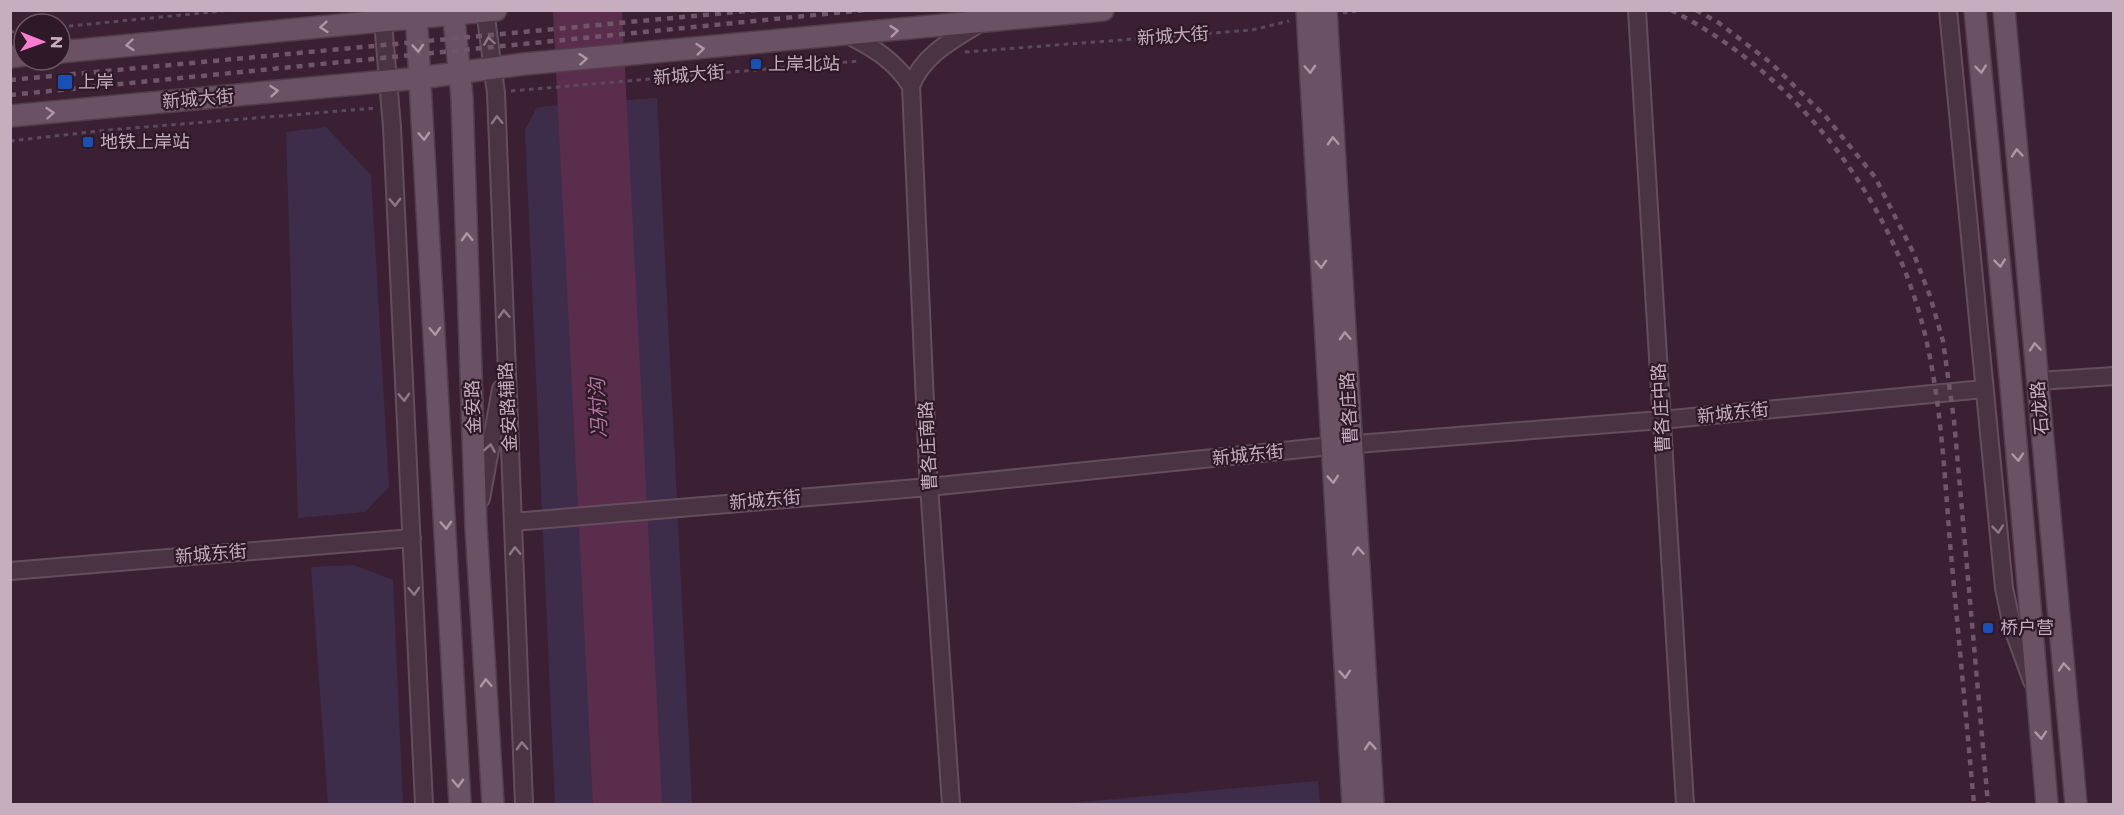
<svg xmlns="http://www.w3.org/2000/svg" width="2124" height="815" font-family="Montserrat,'Noto Sans SC',sans-serif">
<rect width="100%" height="100%" fill="#3a2032"/>
<path fill="#3d2d4a" d="M657,98L692,804H555L525,130L537,107Z
M326,127L371,175L389,487L365,512L298,518L286,132Z
M354,565L393,580L403,804H328L311,567Z
M1318,781L1320,804H1057Z"/>
<path fill="#5b2d4d" d="M553,11H622L662,804H593Z"/>
<g fill="none" stroke-linecap="round" stroke-linejoin="round">
<defs>
<path id="minor" d="M382,10L392,127L424,804
M485,10L496,93L524,804
M1637,10L1685,804
M1948,10L2004,588L2012,626L2032,681
M848,35C874,48 895,61 911,86
M2038,381L2114,376
M481,499L501,389
M513,522L929,487L1331,446L1661,420L1984,389
M10,571L412,538
M951,804L928,471L911,86C923,55 952,40 980,23"/>
<path id="major" d="M416,10L460,804
M453,10L462,97L476,527L493,804
M1307,10L1353,804
M1326,10L1373,804
M1975,10L2011,385L2047,804
M2004,10L2076,804
M60,52L496,10
M10,57L24,55
M10,116L420,78L524,64L1103,10"/>
</defs>
<use href="#minor" stroke="#644e5e" stroke-width="20"/>
<use href="#major" stroke="#533d4c" stroke-width="24"/>
<path stroke="#5c4860" stroke-width="3" stroke-dasharray="4.5 4.5" stroke-linecap="butt" d="M1343,13L1367,10
M60,27L232,10
M10,32L24,31
M965,52L1252,30L1289,21
M511,91L860,61
M10,141L109,130L376,108"/>
<use href="#minor" stroke="#4a3343" stroke-width="16"/>
<use href="#major" stroke="#6a5163" stroke-width="21"/>
<path stroke="#715568" stroke-width="4.5" stroke-dasharray="6 6" stroke-linecap="butt" d="M1671,10C1804,78 1903,212 1930,358C1942,419 1945,481 1950,543C1958,630 1966,717 1974,804
M1696,10L1719,23L1771,63L1826,117L1875,177L1913,252L1930,296L1943,341L1954,420L1988,804
M10,80L758,10
M10,95L865,10"/>
</g>
<defs><path id="oneway-chevron" d="M-2-3.5L2.5 0L-2 3.5" fill="none" stroke-width="1.6" stroke-linecap="round" stroke-linejoin="round" transform="scale(1.5)"/></defs>
<g stroke="#af97a7">
<use href="#oneway-chevron" transform="translate(324 27) rotate(175)"/>
<use href="#oneway-chevron" transform="translate(894 31) rotate(-6)"/>
<use href="#oneway-chevron" transform="translate(130 45) rotate(175)"/>
<use href="#oneway-chevron" transform="translate(418 48) rotate(86)"/>
<use href="#oneway-chevron" transform="translate(700 49) rotate(-6)"/>
<use href="#oneway-chevron" transform="translate(583 59) rotate(-5)"/>
<use href="#oneway-chevron" transform="translate(1310 69) rotate(87)"/>
<use href="#oneway-chevron" transform="translate(1981 69) rotate(84)"/>
<use href="#oneway-chevron" transform="translate(274 91) rotate(-5)"/>
<use href="#oneway-chevron" transform="translate(50 113) rotate(-5)"/>
<use href="#oneway-chevron" transform="translate(424 136) rotate(87)"/>
<use href="#oneway-chevron" transform="translate(1333 141) rotate(-93)"/>
<use href="#oneway-chevron" transform="translate(2017 153) rotate(-95)"/>
<use href="#oneway-chevron" transform="translate(467 237) rotate(-92)"/>
<use href="#oneway-chevron" transform="translate(2000 263) rotate(84)"/>
<use href="#oneway-chevron" transform="translate(1321 264) rotate(87)"/>
<use href="#oneway-chevron" transform="translate(435 331) rotate(87)"/>
<use href="#oneway-chevron" transform="translate(1345 336) rotate(-93)"/>
<use href="#oneway-chevron" transform="translate(2035 347) rotate(-95)"/>
<use href="#oneway-chevron" transform="translate(2018 457) rotate(85)"/>
<use href="#oneway-chevron" transform="translate(1333 479) rotate(86)"/>
<use href="#oneway-chevron" transform="translate(446 525) rotate(87)"/>
<use href="#oneway-chevron" transform="translate(1358 551) rotate(-94)"/>
<use href="#oneway-chevron" transform="translate(2064 667) rotate(-95)"/>
<use href="#oneway-chevron" transform="translate(1345 674) rotate(86)"/>
<use href="#oneway-chevron" transform="translate(486 683) rotate(-93)"/>
<use href="#oneway-chevron" transform="translate(2041 735) rotate(86)"/>
<use href="#oneway-chevron" transform="translate(1370 746) rotate(-94)"/>
<use href="#oneway-chevron" transform="translate(458 783) rotate(87)"/>
</g>
<g stroke="#8e7787">
<use href="#oneway-chevron" transform="translate(489 41) rotate(-98)"/>
<use href="#oneway-chevron" transform="translate(497 120) rotate(-92)"/>
<use href="#oneway-chevron" transform="translate(395 202) rotate(88)"/>
<use href="#oneway-chevron" transform="translate(504 314) rotate(-93)"/>
<use href="#oneway-chevron" transform="translate(404 397) rotate(87)"/>
<use href="#oneway-chevron" transform="translate(490 448) rotate(-80)"/>
<use href="#oneway-chevron" transform="translate(1998 529) rotate(84)"/>
<use href="#oneway-chevron" transform="translate(515 551) rotate(-92)"/>
<use href="#oneway-chevron" transform="translate(414 591) rotate(87)"/>
<use href="#oneway-chevron" transform="translate(522 746) rotate(-92)"/>
</g>
<g fill="#1a4fb4" stroke="#2e1928" stroke-width="2">
<rect x="750" y="58" width="12" height="12" rx="3"/>
<rect x="57" y="74" width="16" height="16" rx="3"/>
<rect x="82" y="136" width="12" height="12" rx="3"/>
<rect x="1982" y="622" width="12" height="12" rx="3"/>
</g>
<g text-anchor="middle" dominant-baseline="central" stroke-width="4.5" stroke-linejoin="round" paint-order="stroke">
<g font-size="18" fill="#c6aebe" stroke="#2e1928">
<text transform="translate(1173 36) rotate(-4)">新城大街</text>
<text transform="translate(689 75) rotate(-5)">新城大街</text>
<text transform="translate(198 99) rotate(-5)">新城大街</text>
<text transform="translate(473 407) rotate(-92)">金安路</text>
<text transform="translate(508 407) rotate(-93)">金安路辅路</text>
<text transform="translate(1349 408) rotate(-93)">曹各庄路</text>
<text transform="translate(1661 408) rotate(-93)">曹各庄中路</text>
<text transform="translate(2040 408) rotate(-95)">石龙路</text>
<text transform="translate(1733 413) rotate(-6)">新城东街</text>
<text transform="translate(928 446) rotate(-93)">曹各庄南路</text>
<text transform="translate(1248 455) rotate(-6)">新城东街</text>
<text transform="translate(765 500) rotate(-5)">新城东街</text>
<text transform="translate(211 554) rotate(-5)">新城东街</text>
</g>
<g font-size="18" fill="#c6aebe" stroke="#2e1928" text-anchor="start">
<text x="768" y="64">上岸北站</text>
<text x="78" y="82">上岸</text>
<text x="100" y="142">地铁上岸站</text>
<text x="2000" y="628">桥户营</text>
</g>
<g font-size="20" font-style="italic" fill="#b1749f" stroke="#2e1928">
<text transform="translate(598 408) rotate(-93)">冯村沟</text>
</g>
</g>
<rect width="2124" height="815" fill="none" stroke="#c6aebe" stroke-width="24"/>
<g transform="translate(42 42) rotate(91)"><circle r="28" fill="#2e1928" stroke="#6b5564" stroke-width="1.5"/>
<path d="M0-4.5L10 22L0 15L-10 22Z" fill="#fd7cd2"/>
<text y="-9" font-size="16" font-weight="bold" text-anchor="middle" fill="#c6aebe">N</text>
</g>
</svg>
